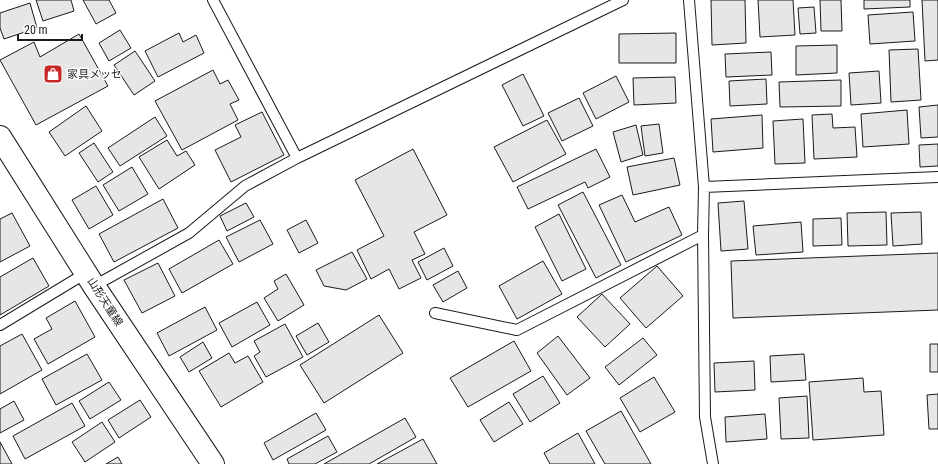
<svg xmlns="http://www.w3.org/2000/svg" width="938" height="464" font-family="'Roboto Condensed','Noto Sans JP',sans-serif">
<rect width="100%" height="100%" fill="#fff"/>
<path fill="#e6e6e6" stroke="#1a1a1a" d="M36,0H71L74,11L43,21Z
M83,0H109L116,13L96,24Z
M711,0H745L746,43L712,45Z
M758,0H793L795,35L760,37Z
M820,0H841L842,31H821Z
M864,0H910V7L864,9Z
M922,0H938V60L925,61Z
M30,3L37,28L4,39L0,28V13Z
M814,7L816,33L800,34L798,8Z
M913,12L915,41L870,44L868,15Z
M120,30L131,48L109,61L99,43Z
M179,33L183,42L196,35L204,53L158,77L145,51Z
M676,33V63H619V34Z
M79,34L108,86L36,125L0,60L34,42L40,57Z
M837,45V73L796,75V46Z
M918,49L921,100L891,102L889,50Z
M135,51L155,81L134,95L114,65Z
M771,52L772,75L726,77L725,54Z
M213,70L220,84L228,80L239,100L230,104L238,120L182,150L155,101Z
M879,71L881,103L851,105L849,73Z
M523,74L544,116L523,126L502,85Z
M616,76L629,102L596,119L583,93Z
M675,77L676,103L634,105L633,78Z
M766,79L767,104L730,106L729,81Z
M841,80V106L780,107L779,82Z
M579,98L593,126L562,141L548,113Z
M938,105V137L921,138L919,107Z
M86,106L102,131L65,156L49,132Z
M907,110L909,144L863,147L861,114Z
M262,112L284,155L231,182L215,150L241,137L235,125Z
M832,114L833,128L855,127L857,157L814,159L812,115Z
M762,115L763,148L713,152L711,119Z
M155,117L167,136L120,166L108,148Z
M803,119L805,163L775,164L773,121Z
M547,120L566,154L513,182L494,147Z
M659,124L663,153L645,156L641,126Z
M636,125L643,155L621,162L613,132Z
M167,140L177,156L186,151L195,165L159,189L139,157Z
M94,143L113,172L98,182L79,153Z
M938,144V166L920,167L919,145Z
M413,149L447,215L414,232L425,254L412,260L421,278L399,289L389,269L371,279L357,250L384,236L355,180Z
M596,149L610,177L588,188L585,182L528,209L517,187Z
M674,158L680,185L633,195L627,167Z
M132,167L148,194L119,211L103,185Z
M96,186L113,215L89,229L72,200Z
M583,192L621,265L596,278L558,205Z
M622,195L635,222L669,207L682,235L626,262L599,205Z
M163,199L178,228L114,262L99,234Z
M744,201L748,249L721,251L718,203Z
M246,203L254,217L227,231L220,216Z
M886,212L887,245L848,246L847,213Z
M921,212L922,244L893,246L891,213Z
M12,213L30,246L0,262V219Z
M559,214L586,269L562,281L535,227Z
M841,218L842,245L813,246V219Z
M260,220L273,244L239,262L226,237Z
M306,220L318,243L299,253L287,230Z
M801,222L803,252L756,255L753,226Z
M219,240L233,264L182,293L169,269Z
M444,248L453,266L427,280L418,262Z
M352,252L367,279L346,290L324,286L316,270Z
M938,253V310L733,318L731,261Z
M33,258L49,286L0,315V277Z
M543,261L562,294L517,319L499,286Z
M158,263L175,296L142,313L124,280Z
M657,266L683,296L646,328L620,298Z
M458,271L467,288L443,302L433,285Z
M286,274L304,305L278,321L264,298L278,289L274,281Z
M602,294L630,324L605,347L577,317Z
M75,301L95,337L48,364L34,339L52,329L46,318Z
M257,302L270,325L232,347L219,323Z
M205,307L217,330L169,356L157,333Z
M379,315L403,353L324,403L300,365Z
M318,323L329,342L307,355L296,336Z
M285,324L303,357L266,377L254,356L260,352L254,341Z
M22,334L42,370L0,394V346Z
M558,336L590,378L567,395L537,353Z
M643,338L657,355L619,385L605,367Z
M514,341L531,371L468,407L450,378Z
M203,342L212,358L189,372L180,357Z
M930,344H938V372H930Z
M229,353L235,363L248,356L263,382L221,407L199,371Z
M87,354L102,380L56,405L42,379Z
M804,354L806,380L771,382L770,356Z
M754,361L755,390L715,392L714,363Z
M543,376L560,403L530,422L513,394Z
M654,377L675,412L640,432L620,398Z
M863,378L864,392L881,391L884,435L813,440L809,382Z
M109,382L121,400L90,419L79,401Z
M938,394V429H929L927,395Z
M807,396L809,438L781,439L779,398Z
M140,400L151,417L119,438L108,420Z
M14,401L24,420L0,433V409Z
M509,402L523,424L494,442L480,420Z
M72,403L85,426L25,459L13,436Z
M621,411L651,464H605L586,431Z
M316,413L326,430L273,460L264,443Z
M765,414L767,439L726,442L725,417Z
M405,418L416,437L369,464H324Z
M102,422L115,442L85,462L72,442Z
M578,433L595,464H550L544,453Z
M328,436L337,452L315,464H289L287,459Z
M423,439L437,464H377Z
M0,442L12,464H0Z
M118,457L122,464H106Z"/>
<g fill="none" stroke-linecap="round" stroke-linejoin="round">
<defs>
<path id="lane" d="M213,0L297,158
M689,0L704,187L703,235L705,417L713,464
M704,187L938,177
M94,286L189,233L245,186L297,158L623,0
M435,313L517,330L703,235
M0,325L86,273"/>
<path id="primary" d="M0,137L94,286L213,464"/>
</defs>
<use href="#lane" stroke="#1a1a1a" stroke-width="12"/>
<use href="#primary" stroke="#1a1a1a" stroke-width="24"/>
<use href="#lane" stroke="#fff" stroke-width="10"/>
<use href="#primary" stroke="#fff" stroke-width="22"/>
</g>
<defs>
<symbol id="shop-square" viewBox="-11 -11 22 22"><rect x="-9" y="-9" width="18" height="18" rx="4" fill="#c62828" stroke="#fff"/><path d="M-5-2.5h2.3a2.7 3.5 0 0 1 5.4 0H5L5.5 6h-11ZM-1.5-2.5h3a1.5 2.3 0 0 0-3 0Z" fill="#fff"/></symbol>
</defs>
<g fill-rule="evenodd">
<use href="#shop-square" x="42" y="63" width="22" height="22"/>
</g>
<g text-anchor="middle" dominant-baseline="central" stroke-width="3" stroke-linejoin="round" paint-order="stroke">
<g font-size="11" fill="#1a1a1a" stroke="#fff" text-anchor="start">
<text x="67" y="74">家具メッセ</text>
</g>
<g font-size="11" fill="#1a1a1a" stroke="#fff">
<text transform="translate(105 302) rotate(57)">山形天童線</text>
</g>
</g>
<path d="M18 34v6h64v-6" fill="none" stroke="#1a1a1a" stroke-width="2"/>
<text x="24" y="34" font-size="12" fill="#1a1a1a" stroke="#ffffff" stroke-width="3" paint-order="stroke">20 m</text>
</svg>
